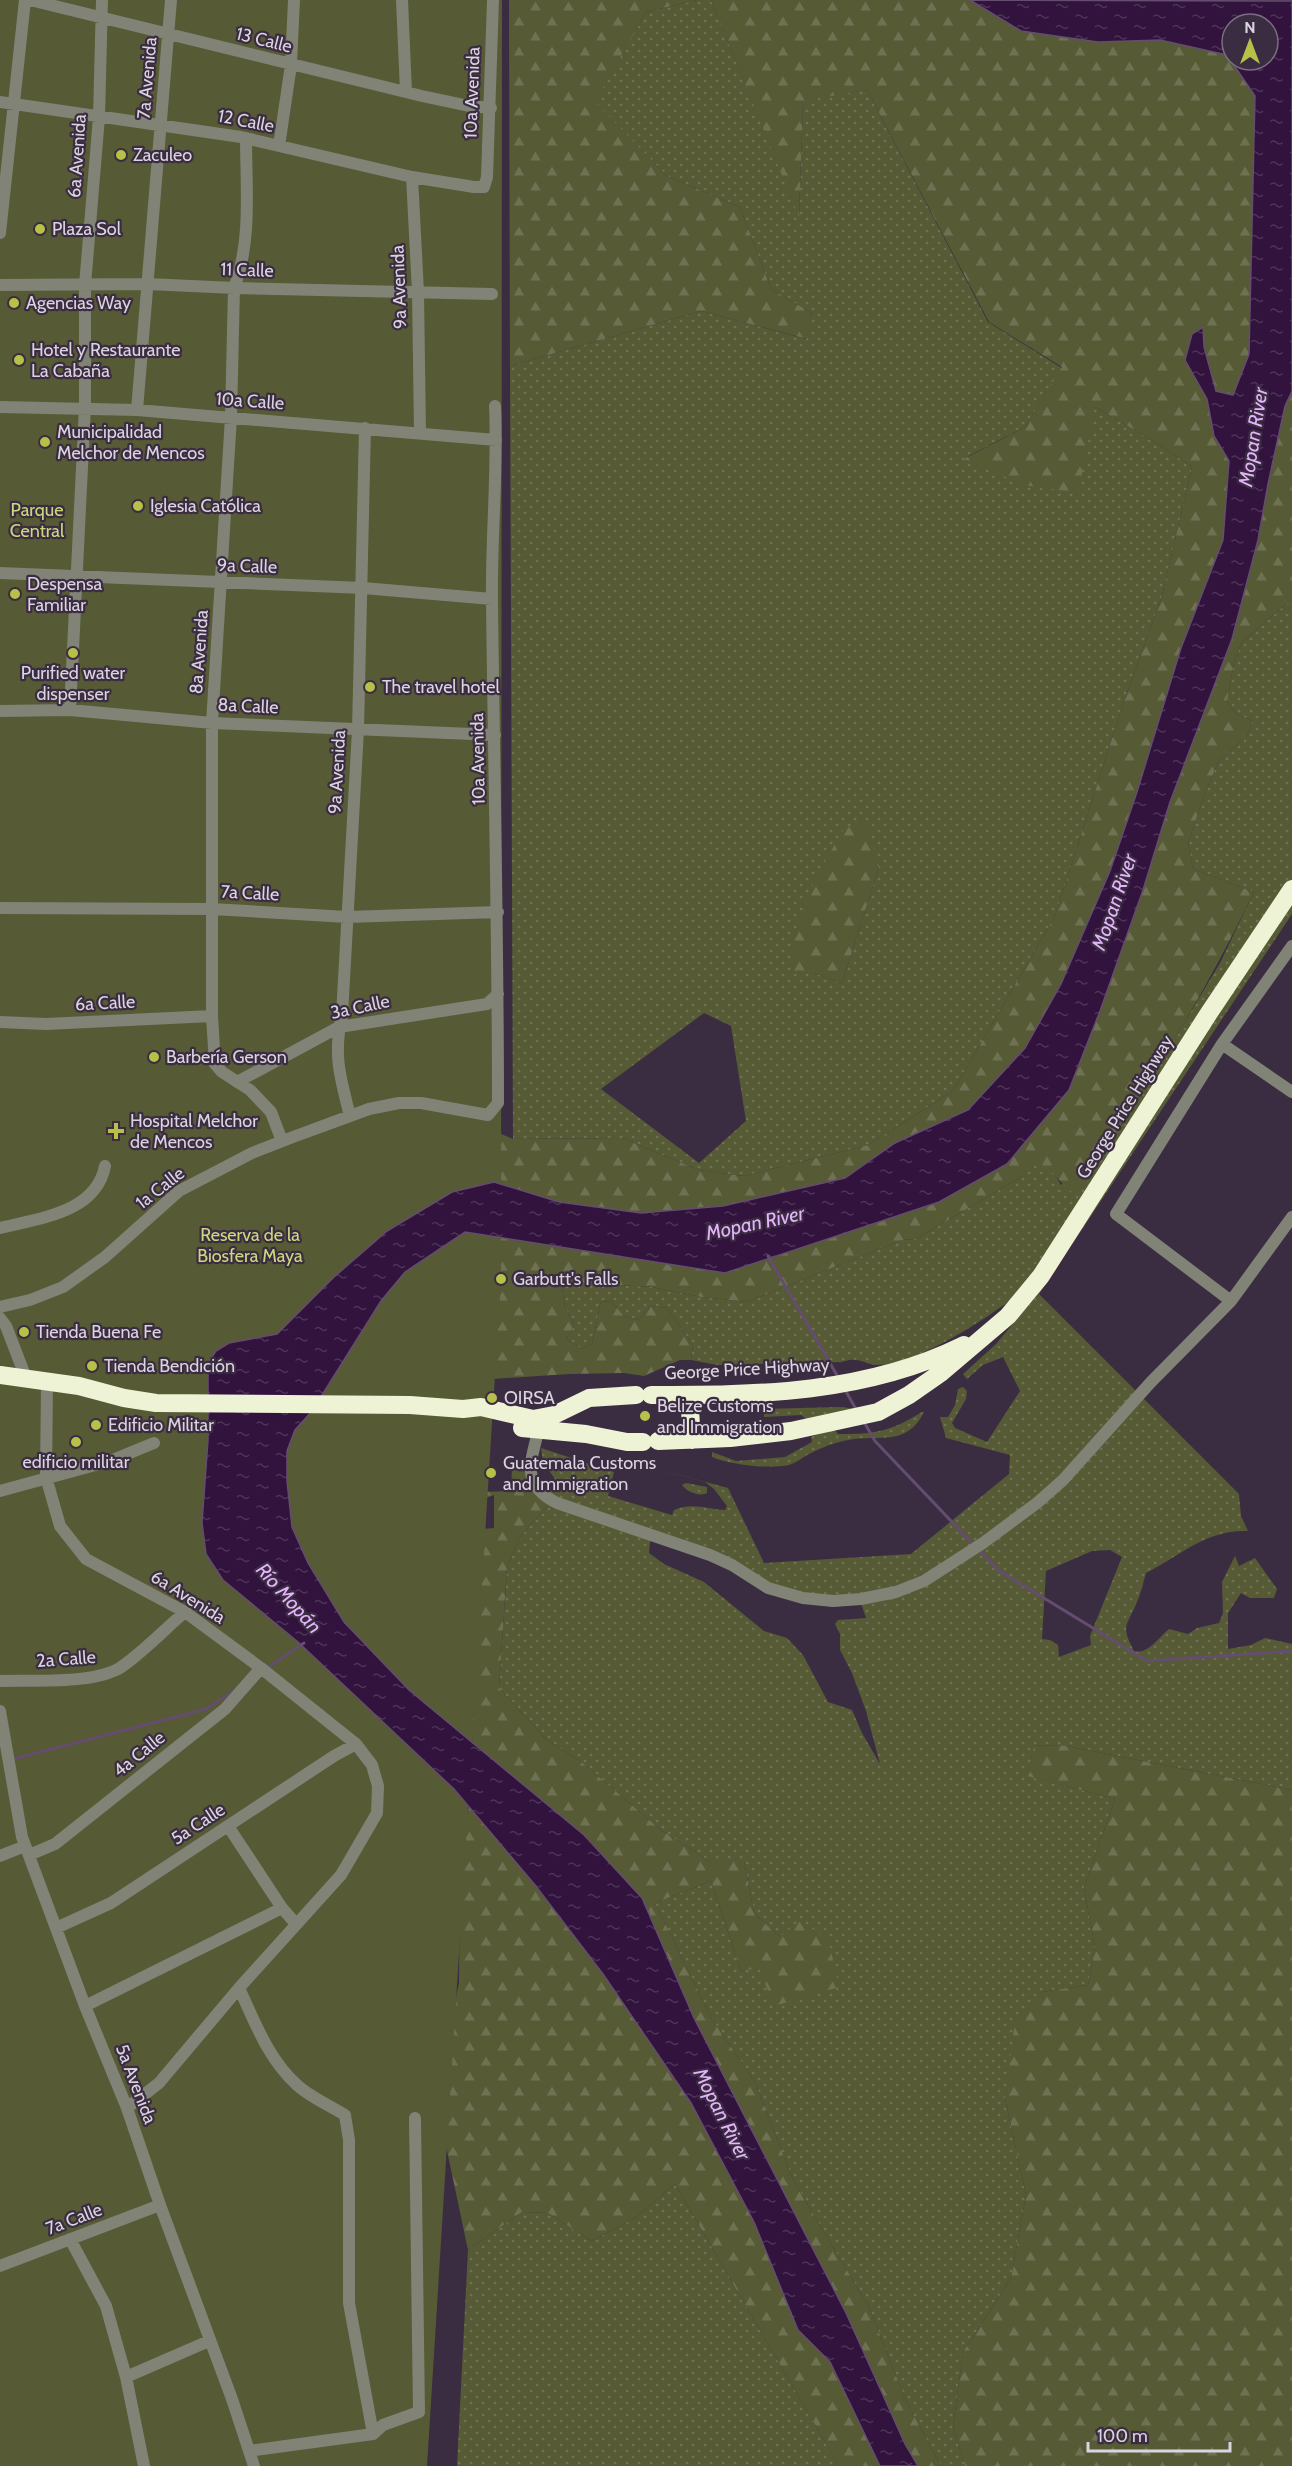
<svg xmlns="http://www.w3.org/2000/svg" width="1292" height="2466" font-family="Cabin,sans-serif">
<defs>
<pattern id="grass-dots" width="8" height="8" patternUnits="userSpaceOnUse" patternTransform="scale(1.5)"><rect width="8" height="8" fill="#565a35"/><path d="M2 2h.1M6 6h.1" fill="none" stroke="#6e7152" stroke-width="1.8" stroke-linecap="round"/></pattern>
<pattern id="forest-firs" width="22" height="20" patternUnits="userSpaceOnUse" patternTransform="scale(1.5)"><rect width="22" height="20" fill="#565a35"/><path d="M5 1l3.5 6h-7zM16 11l3.5 6h-7z" fill="#6e7152"/></pattern>
<pattern id="water-ripples" width="26" height="14" patternUnits="userSpaceOnUse" patternTransform="scale(1.5)"><rect width="26" height="14" fill="#31133d"/><path d="M2 4q2-2 4 0t4 0M15 11q2-2 4 0t4 0" fill="none" stroke="#4e3459"/></pattern>
</defs>
<rect width="100%" height="100%" fill="#3b2d41"/>
<path fill="url(#grass-dots)" fill-rule="evenodd" d="M697,0H711L799,215L803,100L867,90L988,322L1062,368L1025,427L965,458L1095,407L1155,442L1192,467L1162,596L1125,698L1055,916L953,1091L868,1145L744,1176L699,1170L622,1138L513,1139L510,366L701,311L806,339L812,313L771,289L740,207L667,176L594,102L646,12ZM879,867L842,983L814,973ZM704,1013L731,1026L746,1121L699,1163L601,1089Z
M1292,599V914L1039,1294L1239,1494L1241,1516L1248,1531C1207,1529 1181,1555 1146,1573C1143,1583 1141,1593 1137,1602C1127,1626 1120,1625 1134,1651C1148,1655 1159,1637 1169,1629L1188,1634L1197,1628L1219,1623L1223,1613L1222,1582L1235,1556L1239,1566L1255,1558L1277,1589L1274,1598H1250L1241,1593L1228,1613V1649L1251,1645L1265,1638L1292,1644V1790L1061,1745L1034,1746L1028,1776L1115,1799L1084,1888L1095,1947L1088,1985L1042,1992L1005,2098L1026,2195L1011,2278L963,2352L953,2426L965,2466H941L906,2401L869,2307L793,2180L755,2082L712,2019L655,1903L711,1881L741,1971L759,1967L780,1937L754,1913L744,1861H709L661,1830L584,1764L546,1739L499,1688L507,1567L520,1538L530,1525L547,1507L543,1496L555,1479L543,1462L541,1448L614,1472L608,1496L672,1515L674,1510C693,1502 706,1509 725,1510L727,1506L714,1489L705,1482L643,1465L728,1488L764,1563L911,1554L1009,1474L1010,1455L946,1438L940,1417H948L955,1405L958,1389L963,1387L967,1391L966,1399L952,1423L955,1428L987,1442L1020,1391L1003,1357L983,1365L967,1379L963,1374L996,1344L1038,1294L1025,1289C993,1315 918,1365 877,1365C861,1364 862,1356 841,1362L717,1365L691,1360L693,1345L667,1308L651,1306L638,1320L624,1316L612,1302L601,1301L592,1344L582,1349L566,1339L575,1325L565,1307L562,1287L584,1283L652,1287L701,1297L747,1302L902,1240L916,1239L1021,1177L1038,1162L1051,1168L1061,1185L1125,1121L1220,963L1254,892L1193,869L1188,843L1207,788L1219,761L1247,736L1252,721L1237,714L1227,702L1234,662L1242,642ZM659,1537L807,1600L858,1594L866,1618L838,1620L835,1624L840,1634V1650L852,1673L866,1711L880,1764L862,1733L852,1710L828,1702L803,1655L787,1638L764,1631L704,1582L664,1564L649,1553L650,1542ZM1110,1550L1122,1557L1090,1636L1091,1645L1059,1657L1058,1645L1050,1640L1042,1639L1046,1571L1092,1551Z
M839,1407L859,1409L806,1419L801,1415L764,1417V1409Z
M922,1412H924C907,1447 880,1434 848,1440C835,1442 821,1448 809,1454C803,1457 796,1463 789,1465C767,1469 732,1465 712,1457V1452L736,1461L785,1457L812,1442L811,1437L833,1428L838,1434C876,1434 889,1432 922,1412Z
M686,1483L707,1487V1493C700,1497 687,1492 682,1485Z
M675,2184L839,2466H457L468,2250L522,2212L548,2213L592,2241L635,2218Z"/>
<path fill="url(#forest-firs)" fill-rule="evenodd" d="M509,0H697L646,12L595,102L667,176L740,207L771,289L812,313L807,339L701,311L510,366Z
M711,0H970L1021,31L1098,42L1160,40L1227,55L1255,96L1249,354L1233,395L1216,391L1204,347L1185,360L1207,399L1214,436L1229,461L1223,540L1181,648L1137,792L1110,871L1061,984L1025,1048L968,1110L895,1143L845,1178L723,1206L641,1213L559,1202L494,1182L467,1119L513,1139L622,1138L699,1170L744,1176L868,1145L953,1091L1055,916L1125,698L1162,596L1192,467L1155,442L1095,407L1078,493L1024,485L964,459L1025,427L1062,367L989,322L867,90L803,101L799,217Z
M1292,391V599L1242,642L1234,662L1227,702L1237,714L1252,721L1247,736L1219,761L1207,788L1188,843L1193,869L1254,892C1203,998 1141,1097 1075,1194C1058,1183 1056,1171 1038,1163L1021,1177L916,1239L902,1240L747,1302L701,1297L652,1287L584,1283L562,1287L565,1307L575,1325L566,1339L582,1349L592,1344L601,1301L612,1302L624,1316L638,1320L651,1306L667,1308L693,1345L691,1360H680L644,1376L624,1373L569,1374L492,1379L465,1232L725,1273L811,1243L1069,1090L1100,1011L1143,890L1170,802L1232,639L1258,540L1268,484L1285,406Z
M866,822L879,867L842,983L814,973L794,972L792,943L815,878L845,827Z
M312,1411L358,1413L326,1435C344,1456 357,1459 383,1461L384,1472L332,1475V1519L386,1532H395L396,1510L418,1511L434,1503H445V1498H460V1502H465L467,1497L470,1499L482,1492L511,1491L512,1468L525,1467L528,1468L531,1481L547,1502V1507L530,1525L520,1538L507,1567L499,1688L546,1739L584,1764L661,1830L709,1861H744L754,1913L780,1937L801,1920L829,1942L839,1987L774,2006L759,1968L741,1971L711,1881L655,1903L712,2019L755,2082L793,2180L869,2307L906,2401L941,2466H918L905,2444L846,2313L694,2018L642,1898L583,1835L409,1690L344,1622L308,1562L292,1527L287,1481V1451L295,1430ZM494,1495V1528L471,1530L470,1504Z
M1061,1745L1292,1790V2466H965L953,2426L963,2352L1011,2278L1026,2195L1005,2098L1015,2022L1042,1992L1088,1985L1095,1947L1084,1888L1115,1799L1027,1776L1034,1746Z
M469,1807L535,1885L603,1974L691,2103L754,2222L798,2330L830,2362L880,2466H839L675,2184L635,2218L592,2241L548,2213L522,2212L468,2250L435,2094L459,1983L460,1843Z"/>
<path fill="#565a35" d="M0,0H502L501,1279L427,2466H0Z"/>
<path fill="url(#water-ripples)" stroke="#644d6e" stroke-width="1.5" fill-rule="evenodd" d="M970,0L1292,1V391L1285,406L1268,484L1258,540L1232,639L1170,802L1143,890L1100,1011L1069,1090L1007,1164L939,1202L725,1273L465,1232L405,1272L381,1301L312,1411L295,1430L287,1451V1481L292,1527L308,1563L344,1622L409,1690L584,1835L642,1898L694,2018L846,2313L905,2444L918,2466H880L830,2362L798,2330L754,2222L691,2103L603,1974L535,1885L454,1789L298,1642L223,1580L206,1554L202,1523L208,1440V1363L216,1351L229,1343L277,1334L334,1277L387,1231L452,1192L494,1182L559,1202L641,1213L723,1206L845,1178L895,1143L968,1110L1025,1048L1061,984L1110,871L1137,792L1181,648L1223,540L1229,461L1214,436L1207,399L1185,360L1192,334L1203,327L1204,347L1216,391L1233,395L1249,354L1255,96L1227,55L1160,40L1098,42L1021,31ZM1232,24H1268V60H1232Z"/>
<g fill="none" stroke-linecap="round" stroke-linejoin="round">
<path stroke="#644d6e" stroke-width="3" d="M768,1256L838,1377
M844,1388L857,1411
M864,1422L875,1441L973,1544
M978,1549L998,1570L1147,1661L1292,1651
M267,1668L304,1643
M10,1760L206,1709L235,1690"/>
<path stroke="#818377" stroke-width="12" d="M30,0L422,96L469,106L491,108
M402,0L406,92
M0,102L241,137L412,177L474,187H484L487,177L493,0
M246,138C246,187 252,241 234,288L231,417L212,723V1016L215,1064L222,1072L250,1090L271,1112L282,1141
M279,146L291,65L294,0
M412,177L418,292L420,433
M0,233L25,0
M0,285L148,284L234,288L492,294
M0,407L137,410L496,440
M137,410L171,0
M0,573L363,588L492,599
M70,710L85,407V285L99,117L102,0
M0,711L70,710L212,723L495,735
M0,908L212,909L347,917L498,912
M0,1022L46,1024L212,1016
M1222,1044L1292,1092
M237,1082L339,1027L487,1004L498,994
M350,1116C340,1077 333,1055 342,1015L358,730L365,428
M0,1228C39,1218 96,1213 105,1166
M1231,1301L1116,1214L1222,1044L1292,946
M0,1307L30,1300L63,1287L105,1257L179,1191L252,1153L293,1137L369,1109L399,1103H421L488,1115L498,1103C498,935 494,769 492,602C491,536 498,471 495,406
M0,1318L6,1326L26,1378
M47,1381L46,1477L60,1526L86,1559L185,1612L261,1668L356,1744L372,1765L378,1786L377,1813L341,1875L239,1988L159,2083L127,2108
M540,1423C533,1458 517,1483 557,1503L710,1555L732,1565L768,1588L803,1598L833,1601L861,1599L896,1592L924,1581L983,1543L1037,1503L1063,1480L1151,1382L1231,1301L1292,1217
M0,1491L110,1461L154,1443
M0,1681C33,1680 90,1684 118,1669C137,1658 167,1627 185,1612
M0,1711L22,1837L85,2006L127,2108L160,2205L232,2399L254,2466
M228,1826L282,1908L296,1924
M29,1855L55,1844L225,1709L261,1668
M0,1856L25,1846
M56,1928L111,1903L334,1756L356,1744
M239,1988C255,2022 268,2059 297,2085C310,2097 329,2105 345,2115L349,2140V2303L373,2434
M85,2006L282,1908
M70,2239L106,2306L126,2377L144,2466
M0,2266L160,2205
M126,2377L209,2341
M249,2451L373,2434L383,2425L419,2412L415,2118"/>
<path stroke="#eef3d5" stroke-width="18" d="M0,1375L79,1386L124,1398L156,1403L410,1405L463,1409L481,1407L533,1419L554,1415L589,1398L636,1395
M651,1395C757,1396 867,1393 964,1345
M689,1395L692,1440
M522,1428L586,1434L627,1442H643
M658,1441L730,1438L791,1431L878,1412L909,1395L942,1372L1008,1316L1041,1276L1209,1013L1292,889"/>
</g>
<g fill="#b7c148" stroke="#3b2d41" stroke-width="2">
<circle cx="121" cy="155" r="6"/>
<circle cx="40" cy="229" r="6"/>
<circle cx="14" cy="303" r="6"/>
<circle cx="19" cy="360" r="6"/>
<circle cx="45" cy="442" r="6"/>
<circle cx="138" cy="506" r="6"/>
<circle cx="15" cy="594" r="6"/>
<circle cx="73" cy="653" r="6"/>
<circle cx="370" cy="687" r="6"/>
<circle cx="154" cy="1057" r="6"/>
<path d="M113 1122h6v6h6v6h-6v6h-6v-6h-6v-6h6z"/>
<circle cx="501" cy="1279" r="6"/>
<circle cx="24" cy="1332" r="6"/>
<circle cx="92" cy="1366" r="6"/>
<circle cx="492" cy="1398" r="6"/>
<circle cx="645" cy="1416" r="6"/>
<circle cx="96" cy="1425" r="6"/>
<circle cx="76" cy="1442" r="6"/>
<circle cx="491" cy="1473" r="6"/>
</g>
<g text-anchor="middle" dominant-baseline="central" stroke-width="4.5" stroke-linejoin="round" paint-order="stroke">
<g font-size="18" fill="#dcd3e0" stroke="#3b2d41">
<text transform="translate(264 40) rotate(14)">13 Calle</text>
<text transform="translate(147 78) rotate(-85)">7a Avenida</text>
<text transform="translate(472 93) rotate(-88)">10a Avenida</text>
<text transform="translate(246 121) rotate(11)">12 Calle</text>
<text transform="translate(77 156) rotate(-86)">6a Avenida</text>
<text transform="translate(247 270) rotate(2)">11 Calle</text>
<text transform="translate(399 287) rotate(-92)">9a Avenida</text>
<text transform="translate(250 401) rotate(4)">10a Calle</text>
<text transform="translate(247 566) rotate(2)">9a Calle</text>
<text transform="translate(199 652) rotate(-86)">8a Avenida</text>
<text transform="translate(248 706) rotate(3)">8a Calle</text>
<text transform="translate(478 759) rotate(-91)">10a Avenida</text>
<text transform="translate(337 772) rotate(-87)">9a Avenida</text>
<text transform="translate(250 893) rotate(3)">7a Calle</text>
<text transform="translate(105 1003) rotate(-3)">6a Calle</text>
<text transform="translate(360 1007) rotate(-12)">3a Calle</text>
<text transform="translate(1125 1107) rotate(-58)">George Price Highway</text>
<text transform="translate(160 1188) rotate(-38)">1a Calle</text>
<text transform="translate(747 1369) rotate(-3)">George Price Highway</text>
<text transform="translate(188 1597) rotate(32)">6a Avenida</text>
<text transform="translate(66 1659) rotate(-4)">2a Calle</text>
<text transform="translate(139 1754) rotate(-39)">4a Calle</text>
<text transform="translate(198 1824) rotate(-33)">5a Calle</text>
<text transform="translate(136 2084) rotate(69)">5a Avenida</text>
<text transform="translate(74 2219) rotate(-21)">7a Calle</text>
</g>
<g font-size="18" fill="#dcd3e0" stroke="#3b2d41" text-anchor="start">
<text x="133" y="155">Zaculeo</text>
<text x="52" y="229">Plaza Sol</text>
<text x="26" y="303">Agencias Way</text>
<text x="31" y="350">Hotel y Restaurante<tspan x="31" dy="21">La Cabaña</tspan></text>
<text x="57" y="432">Municipalidad<tspan x="57" dy="21">Melchor de Mencos</tspan></text>
<text x="150" y="506">Iglesia Católica</text>
<text x="27" y="584">Despensa<tspan x="27" dy="21">Familiar</tspan></text>
<text x="73" y="673" text-anchor="middle">Purified water<tspan x="73" dy="21">dispenser</tspan></text>
<text x="382" y="687">The travel hotel</text>
<text x="166" y="1057">Barbería Gerson</text>
<text x="130" y="1121">Hospital Melchor<tspan x="130" dy="21">de Mencos</tspan></text>
<text x="513" y="1279">Garbutt's Falls</text>
<text x="36" y="1332">Tienda Buena Fe</text>
<text x="104" y="1366">Tienda Bendición</text>
<text x="504" y="1398">OIRSA</text>
<text x="657" y="1406">Belize Customs<tspan x="657" dy="21">and Immigration</tspan></text>
<text x="108" y="1425">Edificio Militar</text>
<text x="76" y="1462" text-anchor="middle">edificio militar</text>
<text x="503" y="1463">Guatemala Customs<tspan x="503" dy="21">and Immigration</tspan></text>
</g>
<g font-size="18" fill="#cdd77e" stroke="#3b2d41">
<text x="37" y="510">Parque<tspan x="37" dy="21">Central</tspan></text>
<text x="250" y="1235">Reserva de la<tspan x="250" dy="21">Biosfera Maya</tspan></text>
</g>
<g font-size="20" font-style="italic" fill="#e5b3fc" stroke="#3b2d41">
<text transform="translate(1253 437) rotate(-81)">Mopan River</text>
<text transform="translate(1114 902) rotate(-71)">Mopan River</text>
<text transform="translate(755 1223) rotate(-12)">Mopan River</text>
<text transform="translate(289 1598) rotate(48)">Río Mopán</text>
<text transform="translate(722 2114) rotate(63)">Mopan River</text>
</g>
</g>
<g transform="translate(1250 42)"><circle r="28" fill="#3b2d41" stroke="#7b6f81" stroke-width="1.5"/>
<path d="M0-4.5L10 22L0 15L-10 22Z" fill="#b7c148"/>
<text y="-9" font-size="16" font-weight="bold" text-anchor="middle" fill="#dcd3e0">N</text>
</g>
<path d="M1088 2442v9h142v-9" fill="none" stroke="#dcd3e0" stroke-width="3"/>
<text x="1097" y="2442" font-size="18" fill="#dcd3e0" stroke="#3b2d41" stroke-width="4.5" paint-order="stroke">100 m</text>
</svg>
